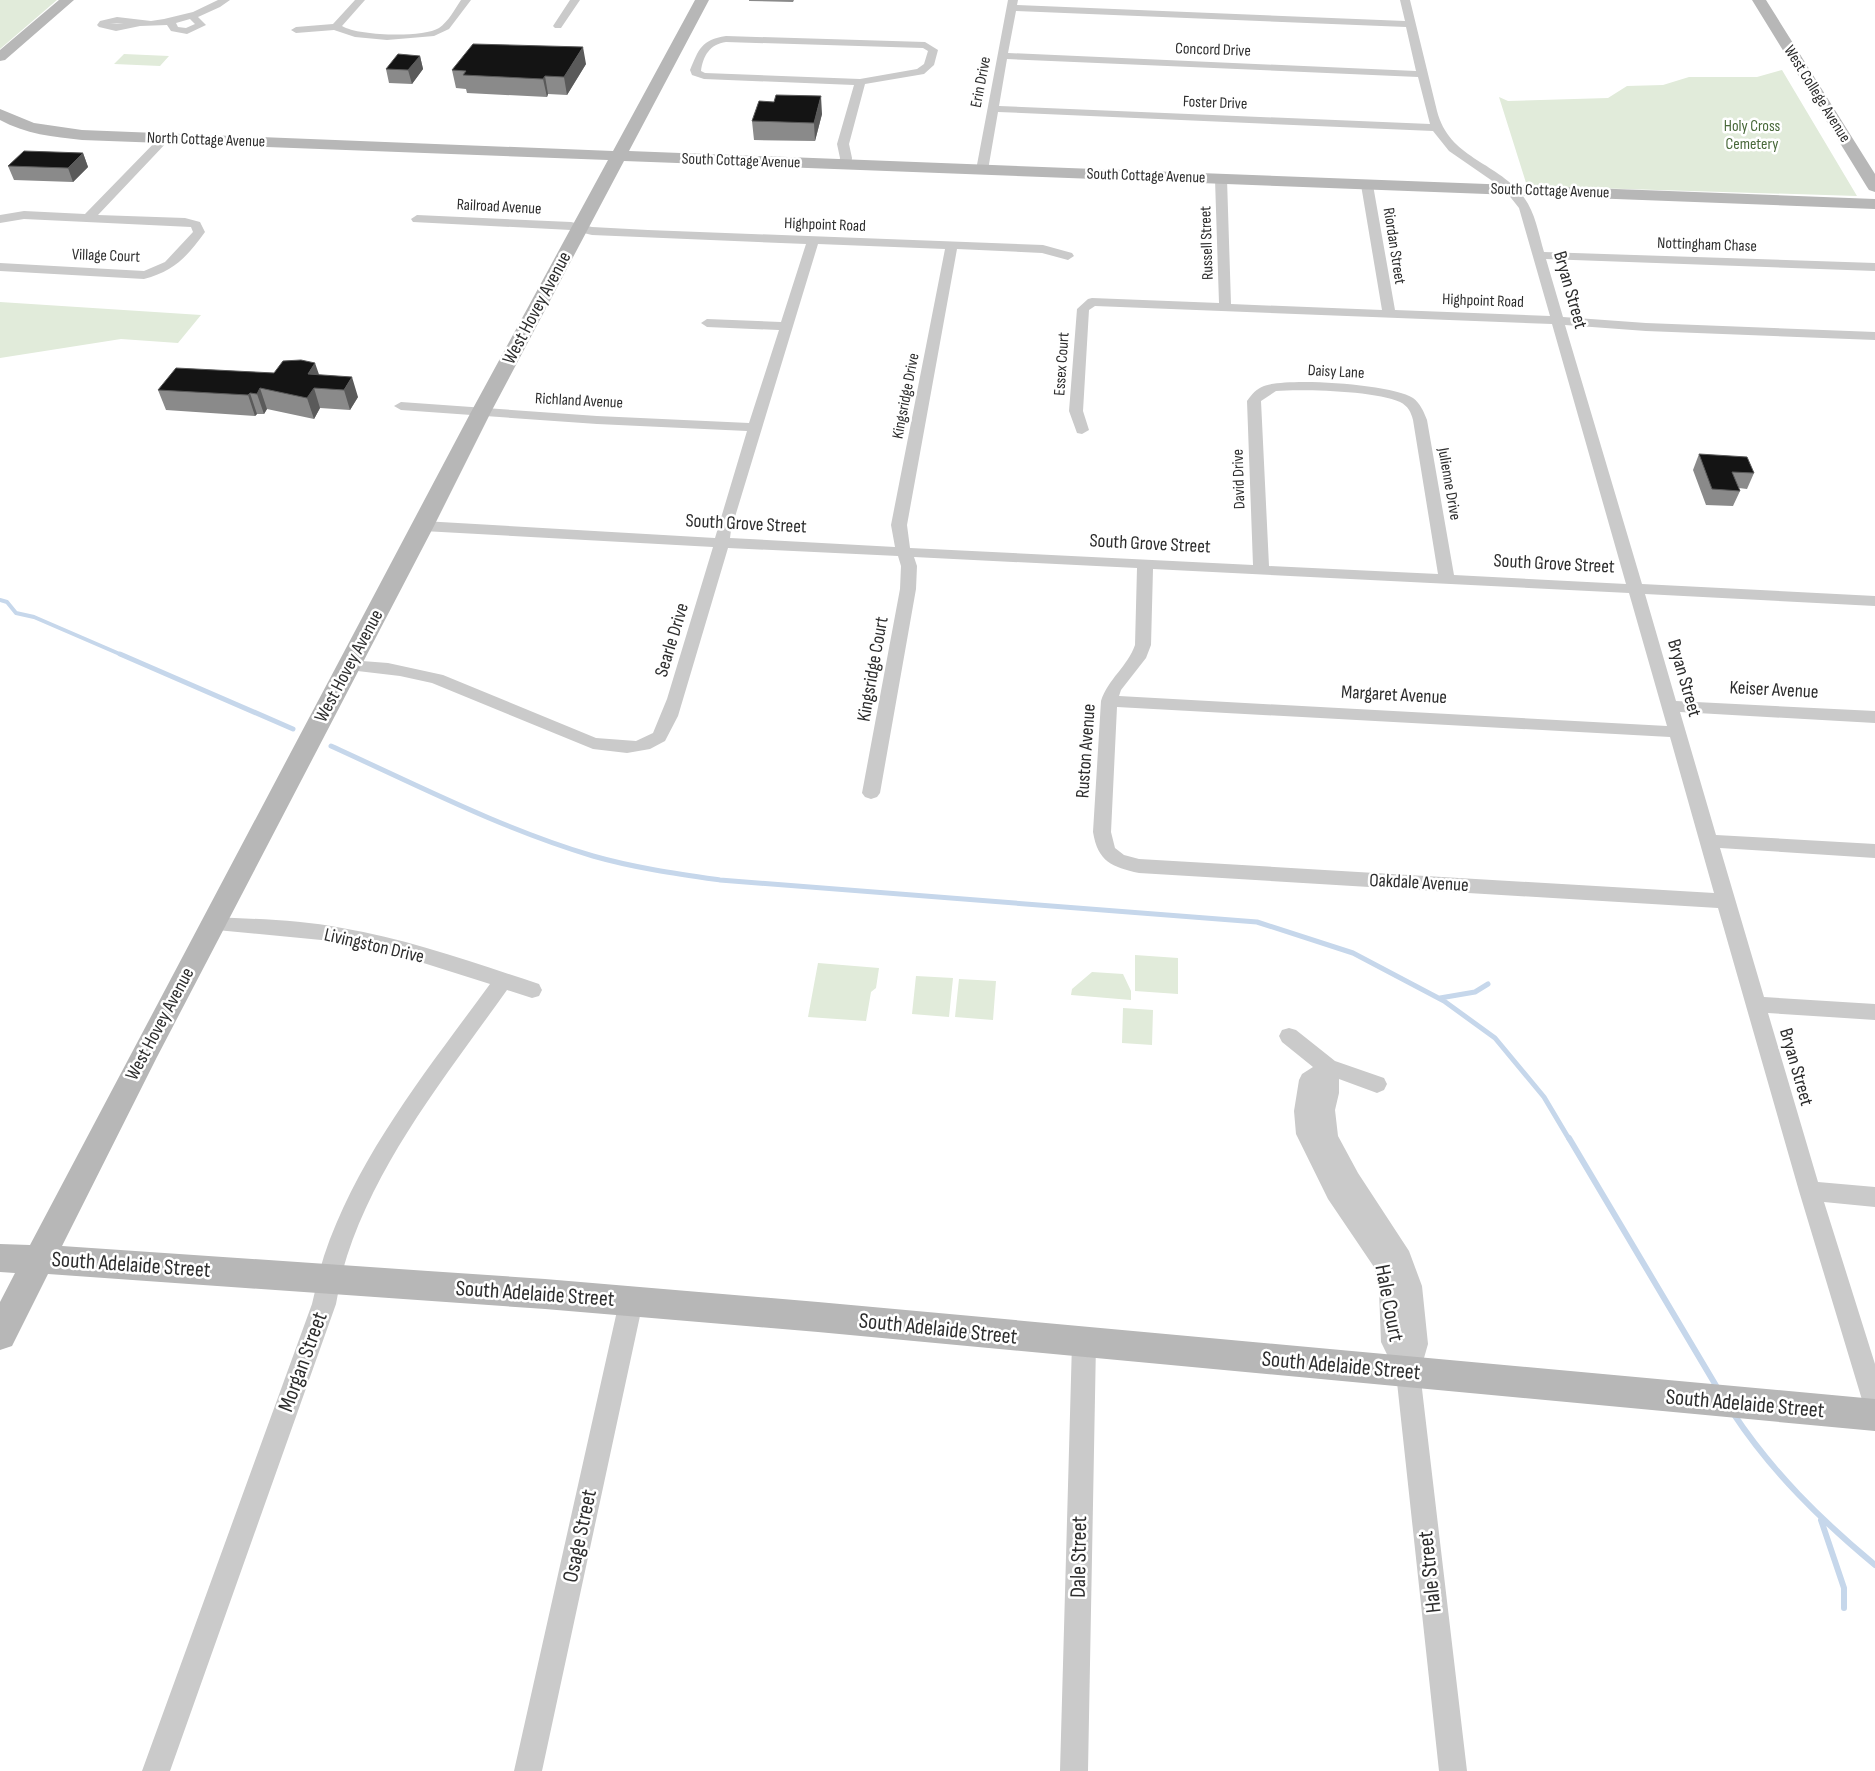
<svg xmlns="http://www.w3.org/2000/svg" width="1875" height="1771" font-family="'Sofia Sans Condensed',sans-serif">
<rect width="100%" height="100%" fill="#fff"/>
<path fill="#e1ebda" d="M0,0H57L0,49Z
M124,54L169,56L160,66L114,64Z
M1782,70L1857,196L1527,186L1499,97L1508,101L1608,98L1627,86L1663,85L1689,77H1757Z
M0,302L201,315L178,343L121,339L0,358Z
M1135,955L1178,958V994L1135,991Z
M818,963L879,968L876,988L871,992L866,1021L808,1017Z
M1092,972L1123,974L1131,991V1000L1071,995L1072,989Z
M916,976L953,978L949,1017L912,1014Z
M959,979L996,981L993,1020L955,1017Z
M1123,1008L1153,1010L1152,1045L1122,1043Z"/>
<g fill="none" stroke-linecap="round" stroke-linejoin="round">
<path stroke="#c6d7eb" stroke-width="4" d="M0,600L7,602L16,613L34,617L122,655"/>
<path stroke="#c6d7eb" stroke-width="5" d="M120,654L293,729
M331,746C417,785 502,829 593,856C635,868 678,874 720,880L1257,922L1353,953L1444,1001L1495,1038L1544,1097L1569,1139
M1440,998L1475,992L1488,984"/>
<path stroke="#c6d7eb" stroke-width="6" d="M1569,1138L1718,1389
M1733,1413C1772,1472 1821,1520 1875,1565
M1821,1520L1844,1588V1608"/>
<path fill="#cacaca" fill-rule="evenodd" d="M218,0H230L220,7L198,17L206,25L187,34L171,31L167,25L140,26L116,31L99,27L97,25L100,21L117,17L151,21L164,19L193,12ZM190,19L195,24L186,28L178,27L176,23ZM117,23H124L110,24Z
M355,0H365L342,26C358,36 423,38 439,28C448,22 455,9 461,0H471L449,29L434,36L387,40L355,37L334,30L296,33L291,30L296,27L333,24Z
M570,0H580L561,28H555L553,26Z
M1008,0H1018L1017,5L1405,21L1400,0H1410L1437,111C1449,158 1495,161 1522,195C1535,211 1538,232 1544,252L1875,263V271L1546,259L1563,317L1646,323L1875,332V340L1646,331L1565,325L1642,584L1875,596V606L1645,594L1676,701L1875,711V723L1680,712L1716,835L1875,844V858L1720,848L1764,997L1875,1004V1020L1768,1013L1818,1182L1875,1187V1207L1824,1202L1875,1364V1415L1866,1411L1863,1403L1799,1191L1718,908L1139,873C1112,867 1098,862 1093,832L1101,701C1108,679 1128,666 1135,645L1137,568L914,557L917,566L916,589L880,793L877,797L871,799L865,797L862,793L900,589L901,566L898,556L728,548L678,716L665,741L650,749L627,753L593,749L432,683L400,676L349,670L343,669L341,665L343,661L349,660L388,663L443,675L596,738L636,741L653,733L667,699L713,547L423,531L418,529L415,526L418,523L423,521L715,538L747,431L597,424L401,410L394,406L401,402L597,416L749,423L779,330L707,327L701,323L707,319L781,322L806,244L592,235L571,230L413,222L411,219L417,215L571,222L592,227L648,230L1043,245L1072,253L1074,256L1068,260L1042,253L957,249L907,525L910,548L1253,565L1247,401C1252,394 1256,389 1264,386C1288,377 1392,384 1413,398C1420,403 1424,412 1427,420L1454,575L1626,584L1552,324L1095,306L1089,310L1083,411L1089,430L1082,434L1077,433L1069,411L1077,309L1088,299L1092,298L1219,303L1215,179L1221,176L1227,179L1231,304L1382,310L1361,185L1367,182L1373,185L1395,310L1550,316L1519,208L1504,189L1449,151L1433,131L998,112L988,170L982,173L978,172L976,170ZM1016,11L1406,27L1416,71L1008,53ZM1007,59L1418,77L1430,124L999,106ZM818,244L945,249L891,525L895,547L730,538L731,530ZM1276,391C1303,389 1376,391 1400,402C1408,406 1411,412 1413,420L1438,574L1269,566L1261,401ZM1153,569L1629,593L1667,726L1119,696L1121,690L1146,658L1151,645ZM1117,707L1670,737L1714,893L1139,859L1124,855L1115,848L1111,832Z
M726,36L925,42L938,50L934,65L924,74L865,84L849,144L852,158L851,165L845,168L839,165L840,158L837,144L854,85L704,79L692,75L690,70C699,49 701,40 726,36ZM726,42L923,48L928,51L924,64L917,69L860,79L705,73L701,71C703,56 710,44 726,42Z
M165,135L171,138L169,140L98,215L185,218L200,222L205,232C187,257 174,271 144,279L0,271V263L144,271L165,262L193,232L191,227L24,219L0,223V215L24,211L85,214L161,136Z
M213,917C256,919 299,920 342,928C409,939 474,963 539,984L542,990L539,996L532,998L507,990C448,1073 379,1158 347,1256C342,1272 339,1288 336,1304L170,1771H142L312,1304C316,1288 319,1272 324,1256C358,1155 428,1069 490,984L414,960L342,942L206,929L203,924L206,919Z
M1289,1028L1296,1030L1335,1061L1384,1078L1387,1084L1384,1090L1377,1093L1339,1079V1093L1335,1110L1338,1136L1358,1173L1409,1251L1422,1286L1428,1344L1420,1372L1467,1771H1439L1396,1373L1381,1342L1379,1290L1374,1267L1328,1199L1296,1134L1294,1111L1299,1080L1302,1074L1313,1067L1282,1042L1279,1036L1282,1030Z
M631,1291L639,1295L643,1302L542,1771H514L619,1302L623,1295Z
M1084,1332L1092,1335L1096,1343L1088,1771H1060L1072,1343L1076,1335Z"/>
<path fill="#b7b7b7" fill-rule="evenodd" d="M59,0H74L5,60L0,61V50Z
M695,0H709L629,151L1875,199V209L624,161L491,412L434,526L157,1057L62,1246L545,1279L818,1302L1875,1399V1431L818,1332L545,1309L48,1274L12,1346L0,1350V1302L15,1273L0,1272V1244L30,1245L471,412L608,160L82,140C54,137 25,134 0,120V109L34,123L82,130L613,151Z
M1752,0H1766L1875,174V192L1869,190L1867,187Z"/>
</g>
<path fill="#8a8a8a" d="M749,0H794L793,2L749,1Z
M420,56L423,69L412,84L389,83L386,69Z
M586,64L567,95L548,94L547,97L467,93L466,89L456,88L452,70Z
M822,114L815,141L754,140L752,121Z
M83,153L88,167L73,182L14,180L8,166Z
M274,373L319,375L358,397L350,410L320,408L314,419L267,409L264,414H257L255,416L166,410L158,390Z
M1699,454L1754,473L1747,489L1739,488L1740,491L1733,506L1706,505L1693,470Z"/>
<path fill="#5a5a5a" d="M583,47L586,64L567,95L564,77Z
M420,56L423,69L412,84L408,70Z
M545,76L548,94L547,97L543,79Z
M821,96L822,114L815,141L814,123Z
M83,153L88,167L73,182L68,168Z
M315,363L322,383L314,388L320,408L314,419L307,398L308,374Z
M352,377L358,397L350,410L344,390Z
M260,388L267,409L264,414L257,394Z
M250,393L257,414L255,416L248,395Z"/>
<path fill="#141414" stroke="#5a5a5a" d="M473,44L583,47L564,77L545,76L543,79L463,75L466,71L452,70Z
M398,54L420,56L408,70L386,69Z
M776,95L821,96L814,123L752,121L759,101L774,102Z
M24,151L83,153L68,168L8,166Z
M301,360L315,363L308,374L352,377L344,390L314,388L307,398L260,388L257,394L250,393L248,395L158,390L176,368L274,373L283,361Z
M1699,454L1747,457L1754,473L1732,472L1740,491L1712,489Z"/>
<g text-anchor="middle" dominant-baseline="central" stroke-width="5" stroke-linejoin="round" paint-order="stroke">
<g font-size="16" fill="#2d2d2d" stroke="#fff">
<text transform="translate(1213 50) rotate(2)">Concord Drive</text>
<text transform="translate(981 82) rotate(-79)">Erin Drive</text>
<text transform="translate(1817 94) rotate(58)">West College Avenue</text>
<text transform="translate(1215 103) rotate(2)">Foster Drive</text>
<text transform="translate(206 140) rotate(2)">North Cottage Avenue</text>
<text transform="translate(741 161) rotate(2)">South Cottage Avenue</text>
<text transform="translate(1146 176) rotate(2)">South Cottage Avenue</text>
<text transform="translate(1550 191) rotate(2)">South Cottage Avenue</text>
<text transform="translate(499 207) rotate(3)">Railroad Avenue</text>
<text transform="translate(825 225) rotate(2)">Highpoint Road</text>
<text transform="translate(1207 243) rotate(-92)">Russell Street</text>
<text transform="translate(1707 245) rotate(2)">Nottingham Chase</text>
<text transform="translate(1394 246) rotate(81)">Riordan Street</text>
<text transform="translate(106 256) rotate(2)">Village Court</text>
<text transform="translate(1483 301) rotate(2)">Highpoint Road</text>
<text transform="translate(1062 364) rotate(-86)">Essex Court</text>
<text transform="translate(1336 372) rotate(3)">Daisy Lane</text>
<text transform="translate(906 396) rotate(-79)">Kingsridge Drive</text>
<text transform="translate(579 401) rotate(3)">Richland Avenue</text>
<text transform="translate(1239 479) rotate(-92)">David Drive</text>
<text transform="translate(1449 484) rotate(80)">Julienne Drive</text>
</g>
<g font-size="16" fill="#49693a" stroke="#fff">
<text x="1752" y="126">Holy Cross<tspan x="1752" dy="18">Cemetery</tspan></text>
</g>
<g font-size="19" fill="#2d2d2d" stroke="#fff">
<text transform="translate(1570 290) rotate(74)">Bryan Street</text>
<text transform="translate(537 308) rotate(-62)">West Hovey Avenue</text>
<text transform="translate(746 524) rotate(3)">South Grove Street</text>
<text transform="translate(1150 544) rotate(3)">South Grove Street</text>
<text transform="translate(1554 564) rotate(3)">South Grove Street</text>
<text transform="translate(672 640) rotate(-73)">Searle Drive</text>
<text transform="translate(349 666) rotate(-62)">West Hovey Avenue</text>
<text transform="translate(873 669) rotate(-80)">Kingsridge Court</text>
<text transform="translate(1684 678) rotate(74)">Bryan Street</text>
<text transform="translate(1774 690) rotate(3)">Keiser Avenue</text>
<text transform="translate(1394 695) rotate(3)">Margaret Avenue</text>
<text transform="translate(1086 751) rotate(-86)">Ruston Avenue</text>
<text transform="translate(1419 883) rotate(3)">Oakdale Avenue</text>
<text transform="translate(374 946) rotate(13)">Livingston Drive</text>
<text transform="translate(160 1024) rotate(-62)">West Hovey Avenue</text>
<text transform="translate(1796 1067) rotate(74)">Bryan Street</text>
</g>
<g font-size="22" fill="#2d2d2d" stroke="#fff">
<text transform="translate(131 1265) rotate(4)">South Adelaide Street</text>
<text transform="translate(535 1294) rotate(4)">South Adelaide Street</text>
<text transform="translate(1389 1303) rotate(79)">Hale Court</text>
<text transform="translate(938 1329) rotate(6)">South Adelaide Street</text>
<text transform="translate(303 1362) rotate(-70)">Morgan Street</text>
<text transform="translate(1341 1366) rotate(5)">South Adelaide Street</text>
<text transform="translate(1745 1404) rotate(5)">South Adelaide Street</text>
<text transform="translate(580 1536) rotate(-78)">Osage Street</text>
<text transform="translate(1079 1557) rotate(-89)">Dale Street</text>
<text transform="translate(1430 1572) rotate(-96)">Hale Street</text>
</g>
</g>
</svg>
